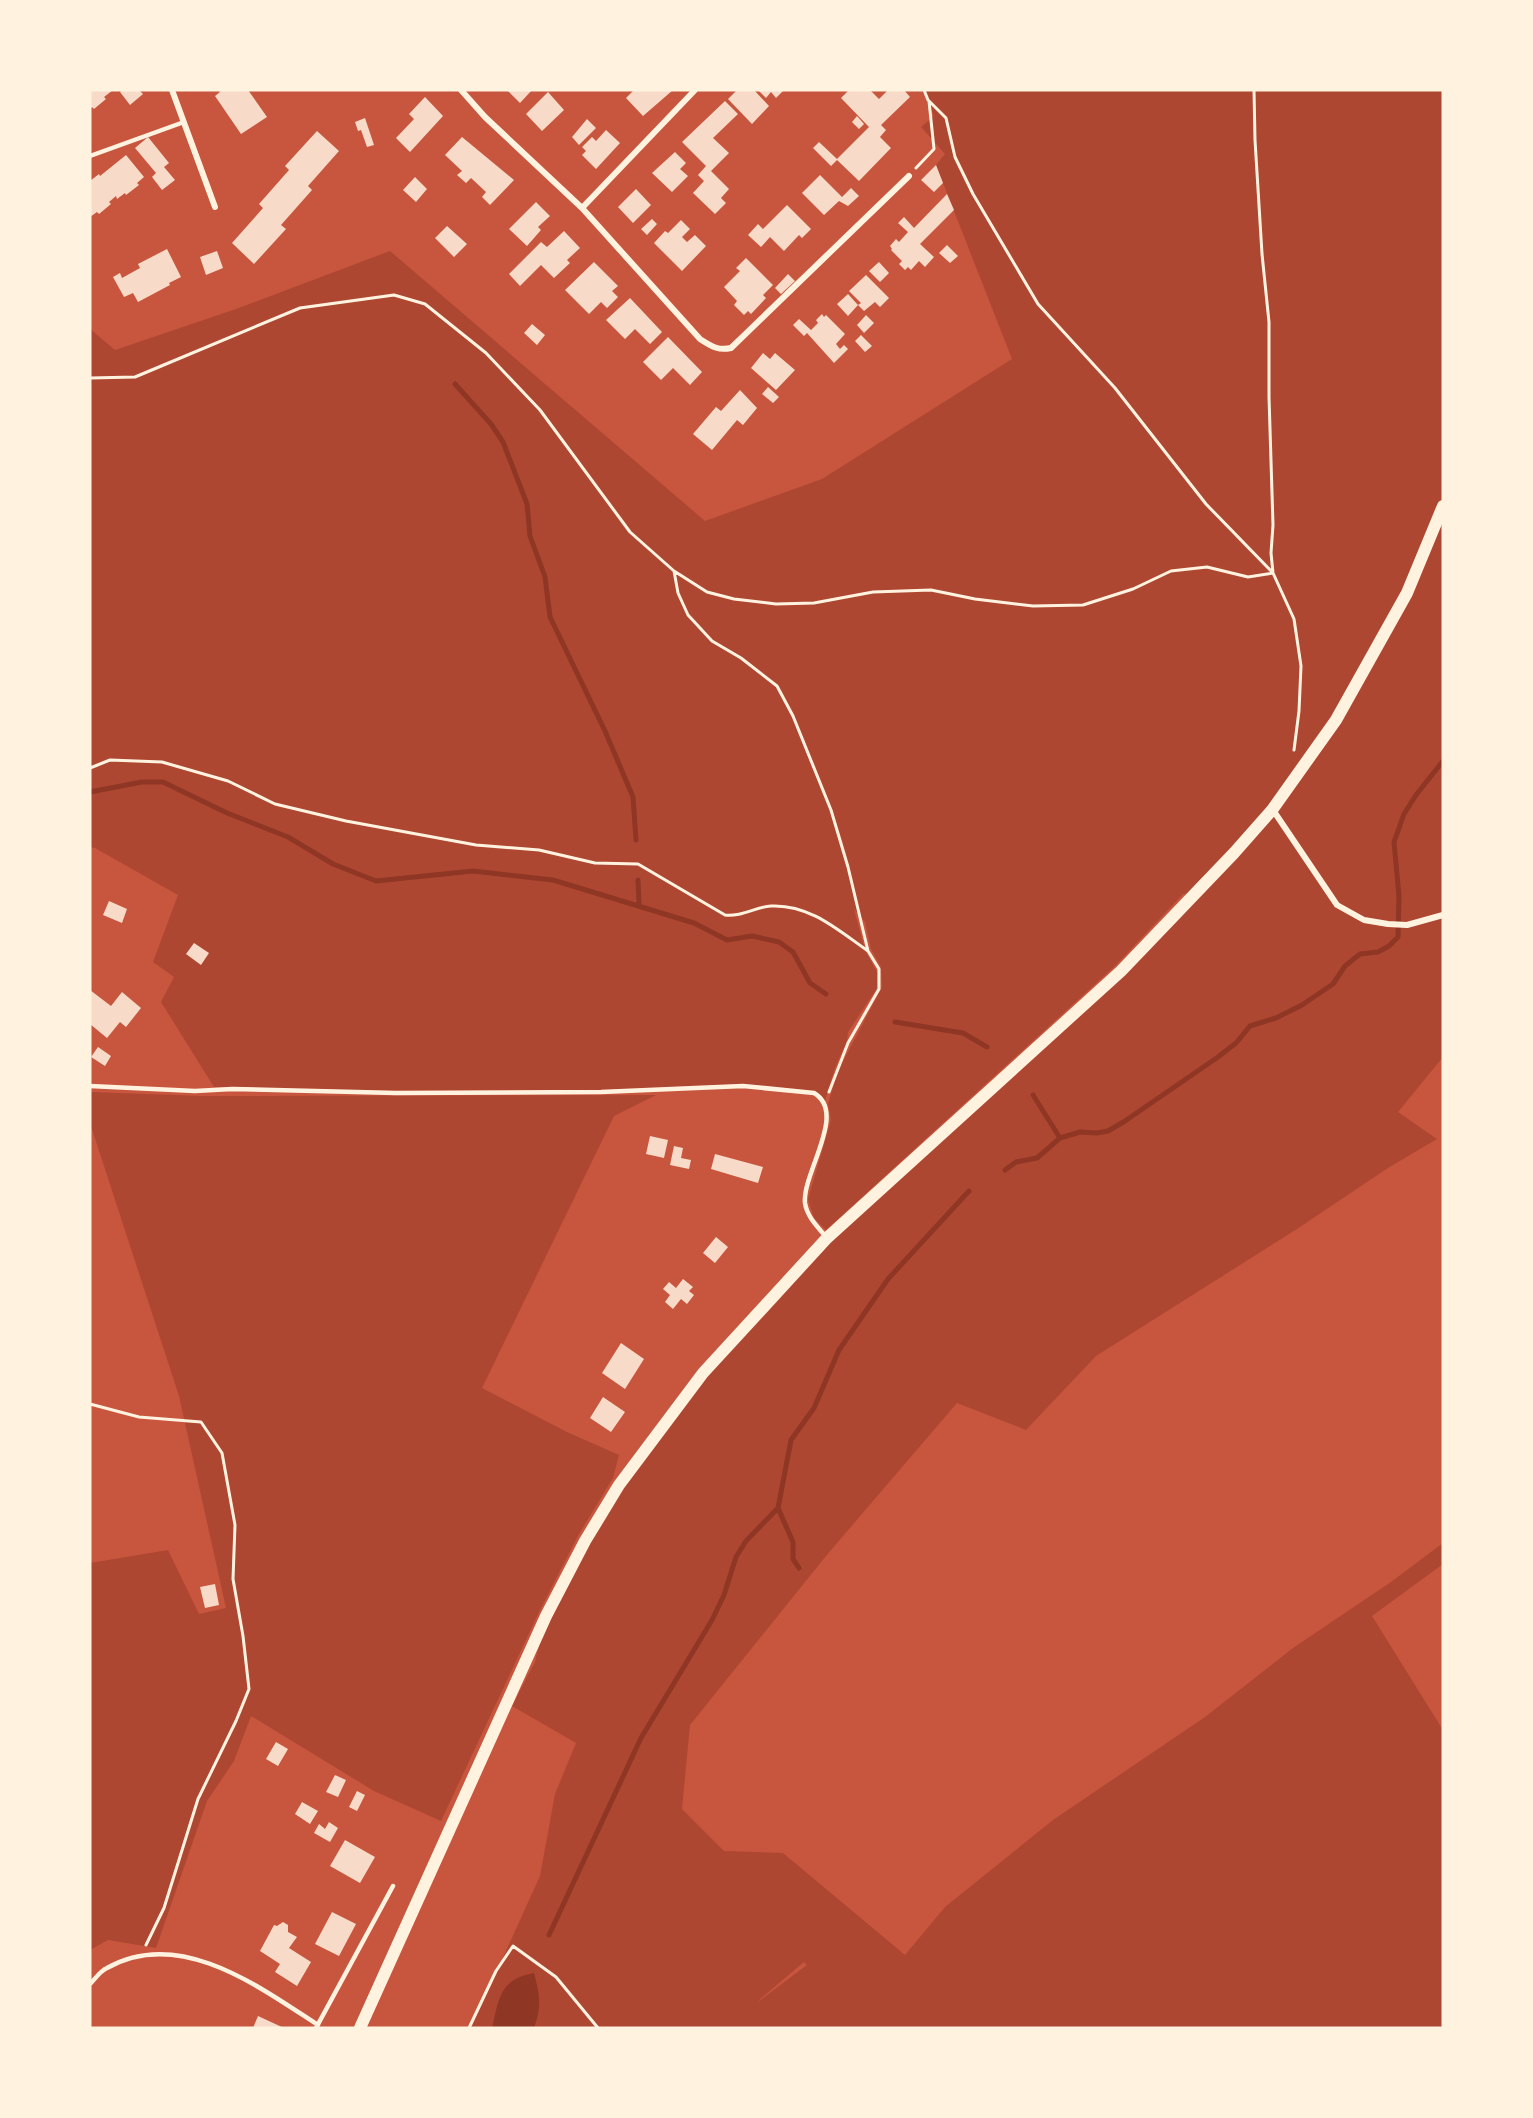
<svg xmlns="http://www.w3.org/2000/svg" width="1533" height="2118" font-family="'DM Sans',sans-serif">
<rect width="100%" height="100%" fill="#c8553d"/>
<path fill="#ae4732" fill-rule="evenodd" d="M923,90H1443V1057L1398,1112L1437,1139L1388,1168L1297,1229L1096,1356L1026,1430L957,1403L826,1556L690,1725L682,1809L724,1851L783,1853L905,1955L945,1907L1053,1820L1205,1717L1293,1648L1391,1582L1443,1543V1564L1372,1616L1443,1730V2028H471L540,1876L555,1794L576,1743L512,1706L535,1662L546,1616L585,1541L703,1373L827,1238L997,1086L1195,893L1183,894L1116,965L826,1230L814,1218L808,1199L831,1120L828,1104L838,1071L882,987L881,967L871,949L865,922L854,909L865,950L877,972V988L848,1032L847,1041L835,1068L825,1100L815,1091L743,1084L602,1090L396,1091L214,1087L161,1002L174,977L153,962L178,895L95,848L90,847V329L115,350L236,309L390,251L705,521L822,479L1012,359L936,165L945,154L921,127L934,116ZM804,1962L807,1965L759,2001V2000Z
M90,1092L201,1096L656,1095L614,1116L482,1388L567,1432L619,1455L613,1478L579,1534L540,1610L441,1821L374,1791L251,1716L234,1761L207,1801L156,1948L108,1940L90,1950V1563L168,1550L199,1614L226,1608L179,1396L90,1123Z"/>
<path fill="#8f3625" d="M534,1973C540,1996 542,2006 534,2028H492C499,1998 500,1979 534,1973Z"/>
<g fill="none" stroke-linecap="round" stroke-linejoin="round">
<path stroke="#8f3625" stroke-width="5" d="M455,384L491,424L503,442L527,504L530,536L545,577L550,617L605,731L633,797L636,840
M90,792L142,782H163L227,813L288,837L333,864L376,881L473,871L553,880L694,923L727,940L752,936L779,942L793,952L810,983L826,994
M638,880L639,905
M895,1022L963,1033L987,1047
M1033,1095L1060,1138
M1005,1170L1016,1162L1037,1158L1060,1138L1080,1132L1097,1133L1108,1131L1125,1121L1218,1057L1236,1043L1250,1026L1276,1018L1302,1005L1333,984L1345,966L1360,954L1378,952L1389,946L1398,937L1399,896L1394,842L1404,814L1416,795L1443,761
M778,1508L793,1542V1559L799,1568
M549,1935L641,1738L712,1620L724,1595L736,1557L746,1541L778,1508L791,1440L814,1408L839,1350L888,1279L969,1191"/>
</g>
<path fill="#f7dbc8" d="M90,90H113L104,97L106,99L94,109L92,107L90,109Z
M122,90H139L143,94L130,105L120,92Z
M218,90H248L267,117L241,134L215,96L220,92Z
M507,90H532L520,103Z
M634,90H673L643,116L626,98Z
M737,90H754L769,106L752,124L728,99Z
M758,90H784L776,98L771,92L766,98Z
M849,90H870L879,99L888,90H904L910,97L881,125L886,130L880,137L891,148L859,181L837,160L831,166L813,148L819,142L837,159L869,127L841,98Z
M548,92L564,110L542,131L526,114Z
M425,97L443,116L410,152L396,138L414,119L409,114Z
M725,101L738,114L713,138L729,153L711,171L729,189L721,198L726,203L715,214L693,193L704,181L698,175L706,166L682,142Z
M857,116L864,124L859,129L852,122Z
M365,118L374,145L367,147L361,130L358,131L355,122Z
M587,119L596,128L579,145L572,137Z
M606,130L620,143L596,169L582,155L586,151L582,147L592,137L596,141Z
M317,131L339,151L308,186L312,190L281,225L286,229L254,264L232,243L263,208L259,204L289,170L285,166Z
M148,137L169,163L164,167L175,180L162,190L152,177L156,173L135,148Z
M462,137L514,180L490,205L482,197L486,192L471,178L466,183L457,175L462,171L445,155Z
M675,152L686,163L680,169L688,176L672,192L652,173Z
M126,155L144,177L137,183L139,185L126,195L125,193L117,199L116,196L109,202L111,204L99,214L97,212L90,217V181L99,174L100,176Z
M936,165L943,183L934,192L921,180Z
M820,175L842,197L851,188L859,196L848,206L839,201L824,215L802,193Z
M415,177L427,189L416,202L403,190Z
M636,189L651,205L633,223L618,207Z
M947,194L954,210L920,244L934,257L925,267L919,261L911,270L908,267L905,270L899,264L902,261L891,250L892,249L890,246L896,239L899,242L908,232L898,223L904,217L914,228Z
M536,202L550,216L538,227L541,230L527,246L509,229Z
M787,205L811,229L802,238L799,235L784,251L770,237L761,247L748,235L758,224L763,229Z
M652,219L657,224L647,235L641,229Z
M681,220L690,229L682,237L687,242L695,235L706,246L682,271L654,243L665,231L668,233Z
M447,226L467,244L454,257L435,238Z
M564,231L580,248L567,260L570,263L554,278L541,265L520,286L509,274L541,242L547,247Z
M947,245L958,256L950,263L939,253Z
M167,249L181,277L169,283L170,285L138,302L133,293L124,297L113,277L120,273L122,278L140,268L138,264Z
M217,251L223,268L206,275L200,257Z
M746,258L773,285L763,295L766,298L751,314L748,311L744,315L734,305L737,301L724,287L740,271L736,268Z
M594,262L618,286L612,291L618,297L607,308L601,302L589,314L565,290Z
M879,262L889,273L880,282L869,271Z
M788,274L795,281L781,294L775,288Z
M866,275L889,298L880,307L875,302L864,311L858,305L848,316L837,304L848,294L858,305L861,303L849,291Z
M630,298L662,332L650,344L635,329L625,339L606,320Z
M822,314L824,317L826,315L845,334L836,344L840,349L844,345L848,349L834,363L807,333L804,336L793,325L799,319L811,330L818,323L816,320Z
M866,315L874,323L864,333L857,325Z
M532,324L545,335L537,345L524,333Z
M861,335L872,346L865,352L855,341Z
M668,337L702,372L690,385L673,368L661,380L643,362Z
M763,353L770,359L775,353L795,370L776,390L751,368Z
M768,387L779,397L773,403L762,394Z
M740,390L757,408L743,425L737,420L712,450L693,434L716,407L721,411Z
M109,901L127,909L122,923L103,915Z
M194,943L209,953L201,965L186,954Z
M90,990L111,1006L122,992L141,1008L126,1027L120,1022L107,1038L90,1024Z
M98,1047L111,1056L105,1066L91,1057Z
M650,1136L668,1140L664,1158L646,1154Z
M674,1146L683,1148L681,1158L691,1160L689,1169L670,1165Z
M715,1154L763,1167L758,1183L711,1169Z
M716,1237L728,1247L715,1263L703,1253Z
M683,1279L693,1287L689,1291L694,1295L687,1304L681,1299L673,1309L665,1302L670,1295L663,1289L669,1282L676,1288Z
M621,1343L644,1359L625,1389L602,1373Z
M603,1397L625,1412L611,1432L590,1418Z
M215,1584L219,1605L205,1608L200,1587Z
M276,1742L288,1749L278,1766L266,1759Z
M335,1775L346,1780L338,1797L326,1792Z
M357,1791L365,1795L357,1811L349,1807Z
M302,1802L318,1811L310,1824L295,1814Z
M329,1822L338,1828L330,1842L314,1833L319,1824L325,1829Z
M345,1840L375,1857L360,1883L330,1866Z
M332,1912L356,1924L339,1956L315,1944Z
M283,1922L288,1925V1932L297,1937L289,1948L311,1962L297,1986L275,1972L280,1964L260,1951L274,1925L277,1926Z
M258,2016L284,2028H253Z"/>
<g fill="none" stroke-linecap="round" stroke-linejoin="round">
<path stroke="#fff3e0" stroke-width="3" d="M924,90L928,100L946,118L955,157L973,194L1038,304L1115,388L1206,504L1272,572
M1254,90L1255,140L1262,254L1269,322V397L1273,525L1271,553L1273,573L1294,619L1301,666L1299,711L1294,750
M916,168L934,149L929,101
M90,378L135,377L300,308L394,295L425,304L486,353L540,410L630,532L674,571L707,592L734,599L776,604L814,603L873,592L931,590L975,599L1033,606L1083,605L1133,589L1171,571L1207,567L1248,577L1273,573
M674,571L678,593L688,615L712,641L741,658L777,686L793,716L831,810L848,867L868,951L879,969V989L848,1043L829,1092
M90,768L110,760L162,762L228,781L275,804L346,821L476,845L539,850L595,863L638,864L725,915C742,917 755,907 771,906C810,904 839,931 868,951
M90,1404L139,1417L201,1422L222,1453L235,1525L233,1579L243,1636L249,1689L236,1721L198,1799L164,1908L146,1945
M469,2028L496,1971L513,1946L556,1977L598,2028"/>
<path stroke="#fff3e0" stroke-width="4.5" d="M90,156L184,122
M90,1086L195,1091L232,1089L396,1093L601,1092L743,1086L814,1093C848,1113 802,1173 805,1203C807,1217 818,1227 827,1238
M90,1984C95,1979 100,1971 107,1968C179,1927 258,1986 318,2025
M316,2028L393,1886"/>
<path stroke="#fff3e0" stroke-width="6" d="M172,90L215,207
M461,90L485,117L582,208L700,339C711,346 718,351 731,348L909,176
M582,208L695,90
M1273,810L1337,905L1364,920L1388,924L1407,925L1443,915"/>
<path stroke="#fff3e0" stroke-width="12" d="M360,2028L546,1616L585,1541L619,1485L703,1373L827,1238L1121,971L1234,853L1272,810L1336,720L1407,593L1443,506"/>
</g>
<rect width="1533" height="2118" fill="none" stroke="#fff3e0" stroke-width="183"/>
</svg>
